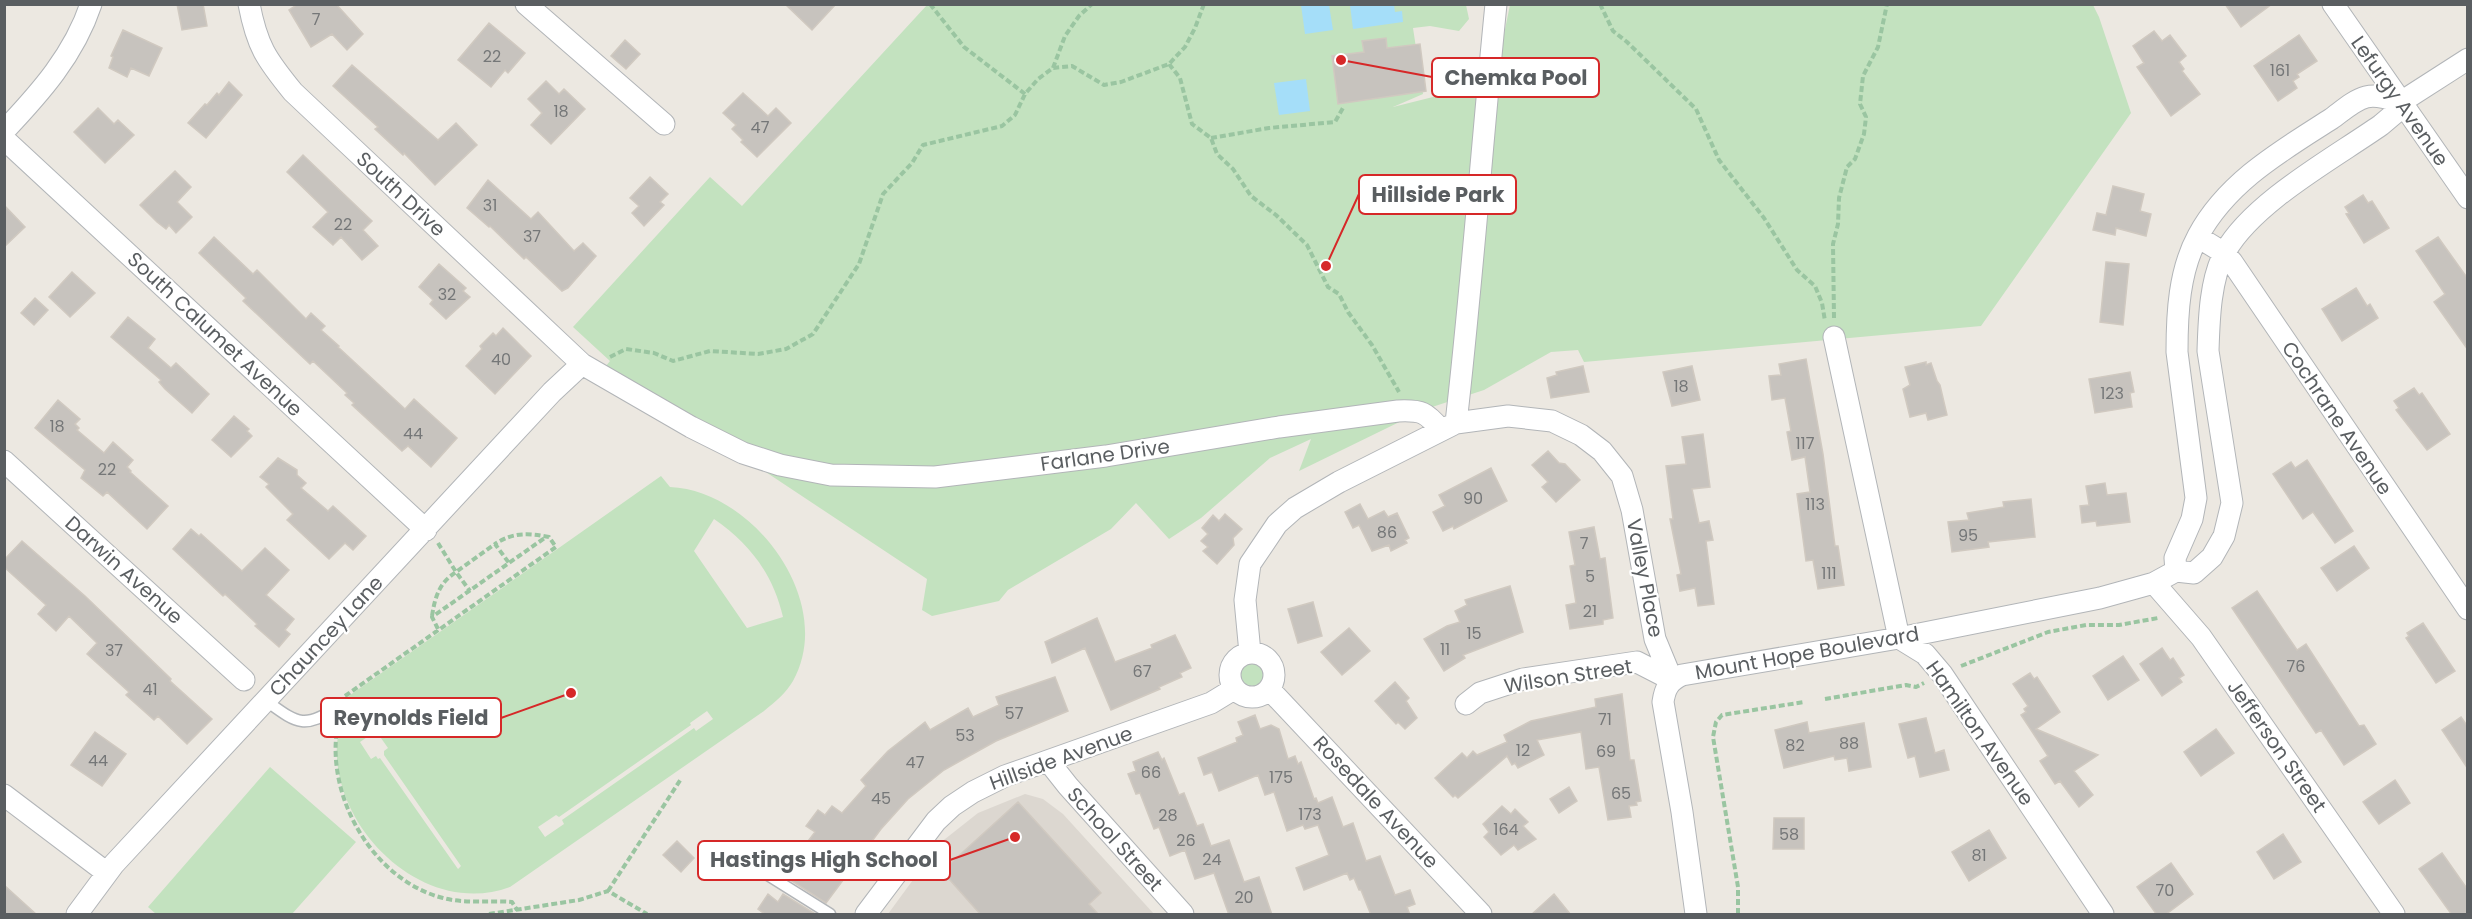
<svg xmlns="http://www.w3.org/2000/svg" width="2472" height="919" font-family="Poppins,sans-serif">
<rect width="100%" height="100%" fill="#ece8e1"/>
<path fill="#dcd7d0" d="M1025,794L1043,799L1063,814L1154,914H888L940,843L978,813Z"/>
<path fill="#c3e2bf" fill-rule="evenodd" d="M927,5H1466L1469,19L1459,31L1430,26L1413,28L1423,94L1393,107L1441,95L1479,83L1504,34L1510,5H2093L2099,17L2131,113L1981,326L1584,362L1578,350L1551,352L1484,390L1426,409L1299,471L1311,439L1270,458L1201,518L1169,539L1136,503L1111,529L1008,590L999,601L932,616L922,610L927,579L606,366L610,361L573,327L710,177L742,206Z
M661,476L670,487C753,490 837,602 793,681C786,693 775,702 764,711L510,887C424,919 331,828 337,743C338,734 341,725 344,717L336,705ZM714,519C750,544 773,574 783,617L747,628L694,551ZM707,711L713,719L696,731L694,728L562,820L564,824L545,837L538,827L556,815L559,817L691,725L690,723ZM376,731L388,748L384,751V755L461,866L458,869L380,758L378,759L376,756L371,759L360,742Z
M1240 675a12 12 0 1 1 24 0a12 12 0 1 1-24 0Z
M270,767L356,842L292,914H156L148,907Z"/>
<path fill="#a5def9" d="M1301,5H1329L1333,30L1305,34Z
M1350,5H1394L1395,12L1402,11L1403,22L1353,29Z
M1306,79L1310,111L1279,115L1274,83Z"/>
<path fill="#c7c3be" stroke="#d0c9c0" stroke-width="1.5" d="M177,4H203L207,26L182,30Z
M298,4H336L363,34L347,50L332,34L311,47L289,10Z
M785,4H836L812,30Z
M2225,4H2272L2241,27Z
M489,23L525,53L508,73L505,70L491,87L458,60Z
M123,30L162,48L149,76L131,68L127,77L109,68L113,57L111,56Z
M2154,31L2162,41L2170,35L2186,56L2179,62L2184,69L2182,71L2200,94L2171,116L2137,67L2144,63L2133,46Z
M2299,35L2317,61L2297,74L2299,77L2293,81L2297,88L2278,101L2254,66Z
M1386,38L1387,48L1420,44L1426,91L1338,104L1332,56L1364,52L1362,41Z
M625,40L640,54L626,69L611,56Z
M352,65L438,140L456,123L477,145L435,185L404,153L403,155L375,129L378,127L333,86Z
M546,81L559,94L564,89L585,109L551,144L531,125L542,113L528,99Z
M229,82L242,95L206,138L188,123L205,104L207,105L217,93L219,95Z
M743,93L768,116L776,108L791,123L757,157L741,142L743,140L732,129L736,125L723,113Z
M98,108L114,124L118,120L134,135L105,163L74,132Z
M303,155L372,221L363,230L378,246L362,260L341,237L333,245L313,227L328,212L287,172Z
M175,171L191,187L177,202L192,217L176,233L169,225L166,229L157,222L140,205Z
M650,177L668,194L660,202L664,205L644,226L632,213L639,206L630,198Z
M488,180L531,219L538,212L574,251L583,243L596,256L568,288L562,291L526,257L524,259L490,226L489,227L467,208Z
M2113,186L2144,194L2140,211L2151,214L2146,236L2116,228L2115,235L2093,230L2097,213L2106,215Z
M2363,195L2368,203L2372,201L2389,228L2364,243L2346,214L2349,213L2345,207Z
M4,205L25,227L4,247Z
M214,237L253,274L257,270L306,319L311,313L325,326L321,330L339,346L338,347L405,409L414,399L457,438L431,467L408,446L402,451L352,405L354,403L345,395L347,393L313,361L310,364L243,301L246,298L199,253Z
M2438,237L2468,279V350L2434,302L2445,294L2416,251Z
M2106,262L2129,264L2123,325L2100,322Z
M439,264L466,288L463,291L470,297L446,319L430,304L433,300L419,287Z
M72,272L95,293L70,317L49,297Z
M2356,288L2367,306L2370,304L2378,318L2342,341L2322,309Z
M35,298L48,310L34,325L21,313Z
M128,317L155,339L148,348L171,368L176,363L209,394L192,413L165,389L159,382L161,380L111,337Z
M503,328L531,356L495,394L466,366L482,349L480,346L493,333L496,336Z
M1806,359L1823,454L1835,546H1838L1844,585L1818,589L1813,560L1806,561L1797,494L1810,492L1805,457L1792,460L1787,432L1791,431L1785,398L1772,400L1769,376L1781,375L1779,364Z
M1926,362V365L1931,363L1937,381L1940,385L1947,415L1928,420L1926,413L1910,417L1903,389L1910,385L1905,367Z
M1583,366L1589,392L1551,398L1547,378L1557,375L1556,372Z
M1692,366L1700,400L1672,406L1663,372Z
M2130,372L2134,392L2130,393L2132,407L2095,413L2089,379Z
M2414,388L2419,395L2422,393L2450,434L2427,450L2396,410L2399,408L2394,401Z
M58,400L80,419L75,424L79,428L77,430L104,453L113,442L133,460L127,467L131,471L130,472L168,506L147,529L107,492L103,496L81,478L85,470L35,428Z
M234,416L249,429L247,431L252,436L231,457L212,440Z
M1703,434L1710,487L1692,489L1699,523L1709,521L1713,540L1706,541L1714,604L1698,606L1695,588L1680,591L1677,575L1681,574L1670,519H1673L1666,466L1686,464L1682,437Z
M1548,451L1559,463L1565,464L1580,480L1556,502L1542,487L1548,482L1532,465Z
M278,458L297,470V475L306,483L301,488L328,511L333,506L366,536L353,550L345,543L329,559L287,520L293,514L266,487L269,484L260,477Z
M2307,460L2353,531L2335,543L2313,512L2303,519L2273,474L2291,462L2295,468Z
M1491,468L1507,501L1454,529L1453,526L1443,531L1433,512L1445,506L1439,495Z
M2105,483L2107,495L2126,493L2130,522L2097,526L2096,521L2082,523L2080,506L2089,505L2086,486Z
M2031,499L2035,537L1988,542L1989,547L1952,552L1948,522L1969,520L1967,513L2004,507L2003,502Z
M1360,504L1368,519L1384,511L1388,517L1397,513L1409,538L1405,540L1407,543L1391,551L1389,545L1372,551L1359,525L1353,528L1345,512Z
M1225,514L1242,529L1233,538L1234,545L1217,564L1203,551L1208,547L1201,541L1208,534L1202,528L1213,515L1219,521Z
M1594,527L1600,559L1605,558L1613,618L1603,620V624L1570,629L1566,605L1576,603L1570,566L1575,565L1569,532Z
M191,529L199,536L201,534L242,571L265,548L289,570L266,595L294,619L285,630L290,634L279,647L255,626L257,624L225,594L223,596L173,549Z
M22,541L85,596L171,679L170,681L212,719L187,744L158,716L154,720L126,695L129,692L87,654L97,643L69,616L56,631L38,614L46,605L4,567V560Z
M2354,546L2369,568L2337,591L2321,568Z
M1510,586L1523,632L1463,655L1465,658L1444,671L1424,639L1447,626L1460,622L1455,611L1467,605L1465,600Z
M2257,591L2297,650L2306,644L2359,726L2364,725L2376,744L2344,765L2321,730L2316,733L2232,608Z
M1313,602L1322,636L1298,643L1288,609Z
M1097,618L1115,662L1152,648L1151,645L1175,635L1191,668L1180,673L1182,677L1159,687L1160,689L1111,710L1085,648L1052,663L1045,642Z
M2423,623L2455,671L2436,683L2406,638L2409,636L2407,633Z
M1349,628L1370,651L1342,675L1321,652Z
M2162,648L2170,660L2173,658L2184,675L2179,678L2182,682L2162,696L2140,664Z
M2123,656L2139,680L2108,700L2093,676Z
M2030,673L2034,679L2037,677L2060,712L2036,729L2098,755L2074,771L2093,795L2079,807L2060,781L2055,784L2040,761L2048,756L2021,715L2026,712L2024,709L2028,706L2013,684Z
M1055,677L1068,711L996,741L944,770L908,799L881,829L826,903L792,881L799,872L790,865L815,832L806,826L818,810L825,815L832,806L842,813L866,786L861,780L888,751L925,722L930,730L968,708L973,717L999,705L996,697Z
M1395,682L1409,698L1406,701L1417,718L1405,729L1398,722L1396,724L1375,701Z
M1622,694L1630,760H1634L1641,801L1636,802L1637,805L1629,806L1631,817L1608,820L1599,767L1586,769L1581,732L1537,740L1544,755L1518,768L1515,763L1512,765L1507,756L1458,798L1455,795L1453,797L1435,778L1462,753L1467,758L1473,751L1477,755L1507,742L1504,735L1531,721L1596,707L1595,699Z
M1255,715L1260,729L1271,725L1279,729L1288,759L1295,756L1298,764L1301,762L1314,799L1316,798L1318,803L1332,797L1343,827L1353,823L1366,861L1380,856L1395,895L1410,890L1415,904L1407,907L1410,915H1371L1361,890H1359L1354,878L1350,880L1347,873L1304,890L1296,868L1329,855L1318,825L1305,829L1303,825L1287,831L1274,792L1265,795L1258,775L1219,791L1212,772L1204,775L1198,758L1237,742L1236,738L1243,735L1238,722Z
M2461,717L2468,727V769L2442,730Z
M1926,718L1935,753L1944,750L1949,770L1920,777L1915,756L1908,758L1899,724Z
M1807,722L1809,733L1864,723L1871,767L1849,771L1847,758L1835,760L1834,756L1784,768L1775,730Z
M2216,729L2234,753L2201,776L2184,752Z
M95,732L126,754L102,786L71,765Z
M1158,752L1162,760L1164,758L1179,795L1184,793L1197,826L1203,824L1211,846L1229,840L1244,882L1259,877L1272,915H1229L1214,873L1195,879L1185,850L1170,856L1159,827L1154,829L1140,793L1136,794L1128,774L1136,771L1133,762Z
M2395,780L2410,803L2379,824L2363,802Z
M1569,787L1577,801L1559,813L1550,799Z
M1018,802L1101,893L1089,904L1099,915H981L942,871Z
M1502,806L1511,814L1515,809L1528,822L1523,826L1536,839L1518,850L1514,845L1501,855L1484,837L1489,832L1483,824Z
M1774,818H1804V849H1773Z
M1989,830L2006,858L1969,881L1952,852Z
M2283,834L2301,862L2274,879L2257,852Z
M677,841L694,858L681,872L663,855Z
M2442,853L2468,890V915H2452L2419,869Z
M2171,863L2193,894L2165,915H2157L2137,887Z
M4,885L37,915H4Z
M768,894L778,902L783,894L817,915H766L758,909Z
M1554,894L1571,915H1531Z"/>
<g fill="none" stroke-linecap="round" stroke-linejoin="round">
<defs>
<path id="service" d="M265,700C297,723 303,730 338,707
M731,852L830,914"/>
<path id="minor" d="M249,4C257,46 266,59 293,92L582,364L691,427L743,453L780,465L831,475L935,477L1106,456L1279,427L1398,411C1422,410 1426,412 1441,430
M526,4L664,124
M2333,4L2468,198
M4,131C40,93 74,55 91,4
M4,139L426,530
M2198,237L2224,253L2232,262L2468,609
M1834,337L1899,638L1925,654L1942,674L2103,914
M1456,423C1472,284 1482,144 1496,4
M4,461L244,680
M2176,571L2175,558L2192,519L2196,498L2177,352C2177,313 2179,271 2198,236C2227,182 2281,151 2331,119C2341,112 2354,100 2366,97C2378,94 2390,99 2401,102
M2154,583L2201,637L2394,914
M1230 675a22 22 0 1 1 44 0a22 22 0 1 1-44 0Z
M1250,653L1245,600L1250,564L1277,524L1295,508L1339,482L1456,423L1508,416L1552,421L1581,435L1602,451L1622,476L1632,510L1655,639L1672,680
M1270,690L1481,914
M1466,704L1480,693L1523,679L1637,662L1672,680
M1049,762L1068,786L1183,914
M4,795L107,873
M77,914L114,864L552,392L582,364
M866,914L936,821L952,806L973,792L1005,776L1211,703L1234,689
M1696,914L1682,812L1663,702C1665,688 1669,681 1682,675L1899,638L2100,598L2154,583L2176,571L2194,573L2212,557L2224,536L2232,503L2208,351C2209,320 2210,279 2225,252C2253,202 2334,158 2381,125L2394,114L2401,102L2468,59"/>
</defs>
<use href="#service" stroke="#b2b5b8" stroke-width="13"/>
<use href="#minor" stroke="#b2b5b8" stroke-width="23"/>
<path stroke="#9ac5a1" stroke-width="4" stroke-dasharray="6 3" stroke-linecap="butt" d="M930,4L964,47L1025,94
M1600,4L1613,31L1627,42L1696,109L1719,160L1764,218L1797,270L1815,286L1822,303L1825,321
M1169,64L1180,78L1192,124L1211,138L1217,154L1233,169L1251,196L1276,215L1307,245L1328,287L1339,294L1348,312L1372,345L1399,392
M1053,68L1065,36L1079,16L1092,4
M1211,138L1269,128L1335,122L1344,106
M1834,318L1833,244L1838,224L1839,198L1847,167L1855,159L1864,134L1866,117L1860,104L1863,76L1878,47L1887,4
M610,357L626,349L654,353L673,361L710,351L758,354L786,349L813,334L859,264L883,194L912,163L923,145L1002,126L1015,115L1025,94L1038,79L1053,68L1072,66L1104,85L1121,82L1169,64L1185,47L1195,28L1204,4
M438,543L456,572L495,544L509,563
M432,616C435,597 439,583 456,572L470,591
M438,629L432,617L546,537
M1961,666L2048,632L2086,625H2119L2158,618
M345,696L556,547L549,537C529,533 513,532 495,544
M1825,699L1906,685L1916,687L1924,683
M338,724C324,794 372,880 443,898C465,904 490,900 512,902L517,910
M608,891L681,779
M489,914L579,900L608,891L647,914
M1738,914V887L1713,737L1716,722L1722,715L1804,702"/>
<use href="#service" stroke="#fff" stroke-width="10"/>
<use href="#minor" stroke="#fff" stroke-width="21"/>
</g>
<g text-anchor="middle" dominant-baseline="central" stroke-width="4.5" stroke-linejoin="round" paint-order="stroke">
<g font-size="16" fill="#757778">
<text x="316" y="19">7</text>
<text x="492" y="56">22</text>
<text x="2280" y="70">161</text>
<text x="561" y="111">18</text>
<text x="760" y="127">47</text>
<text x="490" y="205">31</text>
<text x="343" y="224">22</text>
<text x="532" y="236">37</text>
<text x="447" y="294">32</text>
<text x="501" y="359">40</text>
<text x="1681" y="386">18</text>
<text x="2112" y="393">123</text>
<text x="57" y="426">18</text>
<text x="413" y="433">44</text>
<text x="1805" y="443">117</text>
<text x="107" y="469">22</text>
<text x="1473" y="498">90</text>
<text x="1815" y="504">113</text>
<text x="1387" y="532">86</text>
<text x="1968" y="535">95</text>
<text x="1584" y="543">7</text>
<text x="1829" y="573">111</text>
<text x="1590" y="576">5</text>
<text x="1590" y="611">21</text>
<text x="1474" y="633">15</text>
<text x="1445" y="649">11</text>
<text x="114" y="650">37</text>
<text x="2296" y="666">76</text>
<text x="1142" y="671">67</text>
<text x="150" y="689">41</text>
<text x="1014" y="713">57</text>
<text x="1605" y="719">71</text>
<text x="965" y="735">53</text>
<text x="1849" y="743">88</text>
<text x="1795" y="745">82</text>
<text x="1523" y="750">12</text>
<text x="1606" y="751">69</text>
<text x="98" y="760">44</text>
<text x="915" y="762">47</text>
<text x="1151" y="772">66</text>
<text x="1281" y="777">175</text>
<text x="1621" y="793">65</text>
<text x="881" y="798">45</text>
<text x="1310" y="814">173</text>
<text x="1168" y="815">28</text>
<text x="1506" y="829">164</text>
<text x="1789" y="834">58</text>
<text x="1186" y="840">26</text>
<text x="1979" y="855">81</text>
<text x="1212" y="859">24</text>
<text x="2165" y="890">70</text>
<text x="1244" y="897">20</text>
</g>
<g font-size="20" fill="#5a5e61" stroke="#fff">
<text transform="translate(2400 101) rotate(55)">Lefurgy Avenue</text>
<text transform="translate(401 194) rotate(43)">South Drive</text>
<text transform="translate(215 334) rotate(43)">South Calumet Avenue</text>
<text transform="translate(2337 418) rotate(56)">Cochrane Avenue</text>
<text transform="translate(1105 455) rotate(-8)">Farlane Drive</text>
<text transform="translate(124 570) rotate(42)">Darwin Avenue</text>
<text transform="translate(1645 578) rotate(79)">Valley Place</text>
<text transform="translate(326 636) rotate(-47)">Chauncey Lane</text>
<text transform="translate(1807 653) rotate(-10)">Mount Hope Boulevard</text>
<text transform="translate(1568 676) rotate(-9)">Wilson Street</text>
<text transform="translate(1980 733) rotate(55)">Hamilton Avenue</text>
<text transform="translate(2277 746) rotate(55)">Jefferson Street</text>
<text transform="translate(1061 758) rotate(-20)">Hillside Avenue</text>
<text transform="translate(1376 802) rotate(47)">Rosedale Avenue</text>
<text transform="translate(1115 839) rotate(48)">School Street</text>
</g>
</g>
<path fill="none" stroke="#d62828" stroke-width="2" d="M1341 60L1432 77M1326 266L1359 194M571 693L501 718M1015 837L950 860"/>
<g fill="#d62828" stroke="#fff" stroke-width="2">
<circle cx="1341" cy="60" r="6"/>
<circle cx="1326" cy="266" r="6"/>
<circle cx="571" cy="693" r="6"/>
<circle cx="1015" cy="837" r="6"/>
</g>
<g fill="#fff" stroke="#d62828" stroke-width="2">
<rect x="1432" y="58" width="167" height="39" rx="6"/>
<rect x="1359" y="175" width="157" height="39" rx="6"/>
<rect x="321" y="698" width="180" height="39" rx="6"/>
<rect x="698" y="841" width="252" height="39" rx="6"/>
</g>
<g font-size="21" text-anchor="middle" font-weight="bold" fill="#5a5e61">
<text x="1516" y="85">Chemka Pool</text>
<text x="1438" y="202">Hillside Park</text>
<text x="411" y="725">Reynolds Field</text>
<text x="824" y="867">Hastings High School</text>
</g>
<rect width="2472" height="919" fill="none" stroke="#5a5e61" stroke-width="12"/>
</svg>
